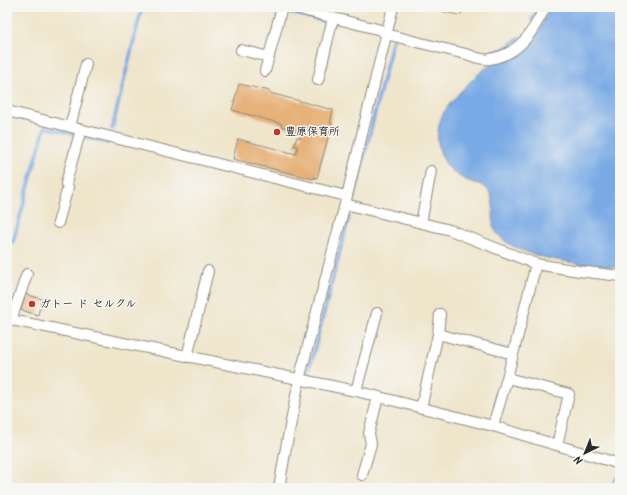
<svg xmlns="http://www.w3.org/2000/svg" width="627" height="495" font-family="Kalam,'Klee One',sans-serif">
<rect width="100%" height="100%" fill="#f6f6f2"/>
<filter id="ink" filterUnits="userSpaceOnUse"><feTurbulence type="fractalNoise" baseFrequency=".025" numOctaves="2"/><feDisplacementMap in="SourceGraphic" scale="8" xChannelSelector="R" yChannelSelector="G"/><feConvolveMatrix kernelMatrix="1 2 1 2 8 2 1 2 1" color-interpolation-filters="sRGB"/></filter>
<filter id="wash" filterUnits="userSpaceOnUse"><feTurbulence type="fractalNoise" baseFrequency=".012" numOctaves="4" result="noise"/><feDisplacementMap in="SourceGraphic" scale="16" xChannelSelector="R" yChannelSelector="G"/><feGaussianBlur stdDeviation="0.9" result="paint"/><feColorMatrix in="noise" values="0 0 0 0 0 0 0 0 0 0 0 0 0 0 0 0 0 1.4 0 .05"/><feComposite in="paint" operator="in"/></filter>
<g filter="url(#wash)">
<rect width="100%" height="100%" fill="#efe5cb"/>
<path fill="#7aaae5" stroke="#526a88" d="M550,7H620V267C589,265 506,260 493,226C493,216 495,200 489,191C483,183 471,183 464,179C440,167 431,139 443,114C451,100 478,72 492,64C504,59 517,55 527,46C538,36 544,20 550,7Z"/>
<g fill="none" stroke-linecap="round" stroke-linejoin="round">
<path stroke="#7aaae5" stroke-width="3.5" d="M268,7L323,21
M532,20L538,9
M485,54C497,53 510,46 520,38
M112,129L142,7
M354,198L393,39
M7,251L10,241L13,242L45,127L108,143
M308,374L349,217"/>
</g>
<g id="blocks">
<path fill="#e7b27a" d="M239,84L270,91V93L333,110L330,123H332L317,178L314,177V179L233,159L238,139L296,154L298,146H294L297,137L301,138L303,129L300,128V131L281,126L282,124L232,110Z
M25,294L42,299L38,315L21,310Z"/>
</g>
</g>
<g filter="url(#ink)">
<use href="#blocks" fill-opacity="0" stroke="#8d887b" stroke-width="1"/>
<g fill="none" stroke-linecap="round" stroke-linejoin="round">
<defs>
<path id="street" d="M291,7L381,30L386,34C413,41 440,48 466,54C473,56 483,61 490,59C520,54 533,32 545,7
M447,7L458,9
M241,50L269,57
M265,71L282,7
M318,80L333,18
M7,111L346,196
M70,127L86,64
M345,204L450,230L536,264L579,271L620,276
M58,223L68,187L66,183L81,129
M421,223L431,171
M7,319L356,391L493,426L620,464
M11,320L27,274
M438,334L513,354
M187,357L208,271
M507,378L569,394L557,445
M356,391L377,313
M421,408L438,334L440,314
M493,426L507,378L536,264
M362,475L371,444L369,433L378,397
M279,488L285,453L299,380L345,204L393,7
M618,488L620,480"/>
</defs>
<use href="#street" stroke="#8d887b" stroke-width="12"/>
<use href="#street" stroke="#fff" stroke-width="10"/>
</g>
</g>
<g fill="#c8321e" stroke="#f6f6f2" stroke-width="1.5">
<circle cx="277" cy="132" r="4"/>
<circle cx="32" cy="304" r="4"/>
</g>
<g text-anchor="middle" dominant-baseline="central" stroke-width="3" stroke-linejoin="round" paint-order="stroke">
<g font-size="11" font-weight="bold" fill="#2b2b2b" stroke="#f6f6f2" text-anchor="start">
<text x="285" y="132">豊原保育所</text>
<text x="40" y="304">ガトー ド セルクル</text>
</g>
</g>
<rect width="627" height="495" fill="none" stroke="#f6f6f2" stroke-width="24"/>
<g transform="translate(585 453) rotate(223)" stroke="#f6f6f2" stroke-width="3" paint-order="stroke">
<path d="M0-3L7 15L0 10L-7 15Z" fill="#2b2b2b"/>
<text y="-6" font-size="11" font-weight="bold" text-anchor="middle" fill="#2b2b2b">N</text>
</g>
</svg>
